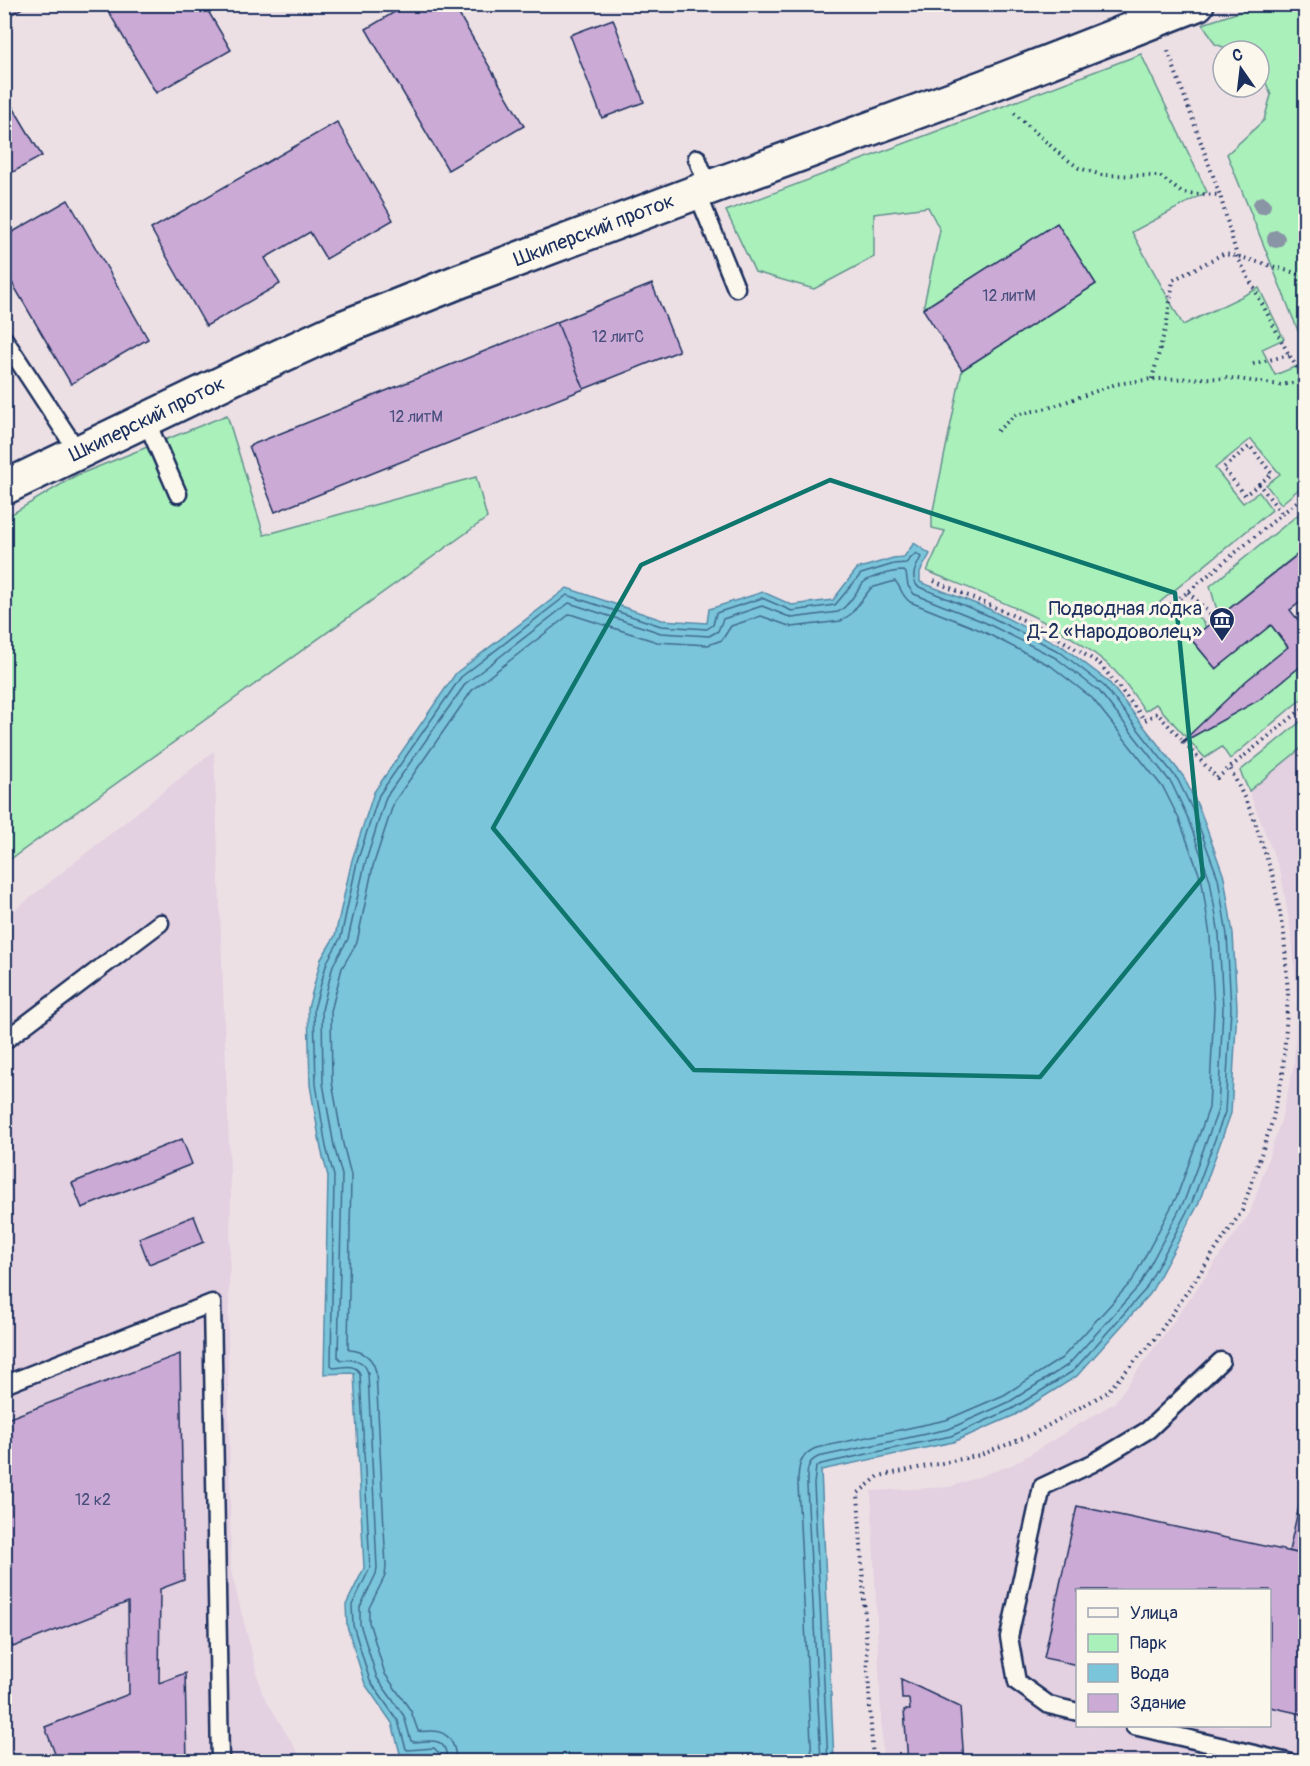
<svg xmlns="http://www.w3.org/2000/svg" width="1310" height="1766" font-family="Pangolin,sans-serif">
<rect width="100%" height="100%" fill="#ede0e5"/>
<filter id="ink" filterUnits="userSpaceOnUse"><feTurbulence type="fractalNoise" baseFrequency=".0167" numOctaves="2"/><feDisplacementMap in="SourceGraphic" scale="12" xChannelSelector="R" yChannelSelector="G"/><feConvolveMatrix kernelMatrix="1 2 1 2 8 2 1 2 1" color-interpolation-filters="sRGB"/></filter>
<g filter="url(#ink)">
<path fill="#e3d0e0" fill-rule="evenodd" d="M1305,745V1761H883L871,1491L950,1487L1012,1465L1114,1403L1171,1325L1250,1213L1281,1120L1294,1065L1297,995L1292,938L1281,874L1249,791ZM1078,1590H1270V1726H1078Z
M214,751L231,1198L228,1347L231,1571L262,1693L303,1761L5,1762V918Z"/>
<path fill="#aaf0bb" stroke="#62908c" stroke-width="1.5" d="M1263,4L1305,5V348L1227,154L1264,120L1271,95L1261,71L1259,69V51H1234L1215,44L1203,24Z
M1141,54L1207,192L1132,232L1183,325L1259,288L1284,339L1262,349L1275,375L1297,366L1306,405L1305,484L1281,504L1266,485L1280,474L1251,439L1215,468L1243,503L1259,492L1272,510L1159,603L1169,617L1182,608L1201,619L1206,627L1191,639L1216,669L1271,625L1301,665L1305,662V696L1230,759L1222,747L1205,758L1156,704L1145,711C1135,697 1126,682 1114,670C1064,623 990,597 927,571L945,531L932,528V515L962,370L1096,284L1057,224L923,309L940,230L928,207L874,214V257L814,289L755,272L726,211Z
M227,415L264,535L476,477L487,518L5,863V518L75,476Z
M1305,509V548L1222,614L1216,607L1210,586Z
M1305,718V745L1249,791L1240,771Z"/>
<path fill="#7ac5d9" stroke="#5489a8" stroke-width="1.5" d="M914,543L930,554L920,572V582L989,609L1063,647L1108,681L1183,776L1200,810L1224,877L1233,934L1237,1008L1231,1113L1198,1205L1150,1294L1077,1376L1015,1415L953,1442L821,1470L834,1761L434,1762L433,1754L401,1757L392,1723L365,1684L347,1626L346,1605L364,1568L354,1373L324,1374L328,1176L321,1149L310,1085L308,1008L321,959L335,936L352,860L374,792L456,673L567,588L662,620L707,623L709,609L763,592L792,605L833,600L857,569L893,558L904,557Z"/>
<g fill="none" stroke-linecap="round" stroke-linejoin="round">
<path stroke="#416b8f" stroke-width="1.5" d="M440,1762L439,1753L434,1748L408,1750L406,1749L398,1721L370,1681L353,1625L352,1605L370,1568L360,1374C356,1363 343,1367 334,1368L331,1365L334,1176L326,1147L316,1084L314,1009L327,962L341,937L357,862L379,795L461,677L567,595L661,626L707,629L713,625L716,613L762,598L792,611L835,605L861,574L894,564L906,563L916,553L921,557C916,567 910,576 917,586L987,615L1060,652L1104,686L1178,780L1194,813L1218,878L1227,935L1231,1008L1225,1112L1192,1202L1145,1290L1073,1371L1012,1409L951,1436L821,1464L816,1467L814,1484L828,1762
M447,1762C447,1737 433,1740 414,1742L411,1741L404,1716L377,1678L360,1624V1607L376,1574L377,1568L368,1373C364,1359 353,1359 341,1360L338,1357L342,1175L334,1146L323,1083L322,1010L333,965L348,939L365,864L386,797L466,683L569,603L661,633L709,636L718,631L723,619L762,606L792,618L838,612C849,606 855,593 863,583C870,576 894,571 904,571L906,573L908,586L914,594L984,622L1056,658L1099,691L1172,784L1187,816L1210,880L1219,935L1223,1008L1218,1110L1185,1199L1139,1286L1068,1365L1009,1402L949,1429L818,1457C806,1462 807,1473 807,1485L821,1762
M456,1762C456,1746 450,1731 432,1731C426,1731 423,1732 418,1731L411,1711L385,1674L369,1622V1608L385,1576L386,1567L376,1372C373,1358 364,1351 350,1350L348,1348L351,1175L343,1144L332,1082L331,1011L342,968L357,942L373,866L394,802L473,689L570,614L657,642L708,645L722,640L731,626L761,616L792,627L841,621L851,614L871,588L895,581C901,586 900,594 910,602L980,630L1051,666L1092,698L1164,789L1179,819L1202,882L1210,936L1214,1008L1209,1108L1177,1196L1132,1281L1062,1358L1004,1395L946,1420L816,1448C799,1455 798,1468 798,1484L812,1762"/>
</g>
<path fill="#cbaad5" stroke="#1b2f5e" stroke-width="1.5" d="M4,4H29L4,19Z
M104,4H204L231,50L156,93Z
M408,4H453L524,126L448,170L366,29Z
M613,19L644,102L602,118L570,35Z
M4,92L42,156L4,177Z
M337,122L393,220L326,259L310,232L265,258L280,284L206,326L151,229Z
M68,200L148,339L71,384L4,269V237Z
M1057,223L1096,284L962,370L923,309Z
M652,284L679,351L584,389L557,322Z
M557,322L584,389L275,512L249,446Z
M1306,548V598L1290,610L1306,630V662L1259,700L1181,743L1246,681L1288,647L1271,625L1216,669L1191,639Z
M182,1139L192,1164L82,1208L72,1183Z
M194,1216L204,1242L149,1264L139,1238Z
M180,1354L184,1580L160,1589L159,1683L185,1673L187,1762H58L45,1727L129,1694L128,1602L13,1647L4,1627V1420Z
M1306,1475V1555L1289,1551Z
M1077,1506L1306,1555V1715L1270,1707V1590H1078V1665L1044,1658Z
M901,1679L960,1707L964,1762H908L904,1710H910L909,1699H902Z"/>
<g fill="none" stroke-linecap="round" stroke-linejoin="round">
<defs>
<path id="service" d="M1131,4L1139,26
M697,158L709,188
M697,192L736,288
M4,339L78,452
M146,420L178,494
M4,1041L160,923
M4,1385L212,1303L220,1762
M1078,1712L1049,1705L1017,1682L1009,1637L1042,1487L1093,1463L1148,1430L1221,1361
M1134,1726L1288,1762"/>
<path id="minor" d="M4,488L237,376L337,330L460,281L697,192L984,87L1197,4"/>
</defs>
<use href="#service" stroke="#1b2f5e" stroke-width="21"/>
<use href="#minor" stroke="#1b2f5e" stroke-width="38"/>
<path stroke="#1b2f5e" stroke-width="4" stroke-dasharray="1.5 4.5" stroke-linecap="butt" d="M1168,51L1220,195L1237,256L1289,355L1306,381
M1014,113L1061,155L1079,168L1102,175L1160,176L1182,193L1219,195
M1253,364L1289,355
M1152,379L1167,322L1173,280L1223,254L1237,256L1306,276
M997,431L1015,415L1048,408L1116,384L1152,379L1230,378L1281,385L1305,381
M1259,484L1272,474L1250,446L1223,468L1245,495L1259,484L1282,514
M934,581L1044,629L1100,664L1145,720L1157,713L1217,778L1306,706
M1188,592L1215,619
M1170,605L1188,592L1306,494
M873,1762L858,1493L879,1476L981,1455L1031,1435L1106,1393L1155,1339L1242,1211L1272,1122L1283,1073L1288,994L1284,933L1273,877L1253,816L1230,768"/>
<use href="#service" stroke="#fbf7ec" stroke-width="16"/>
<use href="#minor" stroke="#fbf7ec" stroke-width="33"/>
</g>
<g fill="#8994a5">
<circle cx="1262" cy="205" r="9"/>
<circle cx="1276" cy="239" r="9"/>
</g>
</g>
<path fill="none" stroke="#0f766e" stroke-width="4.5" stroke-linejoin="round" d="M830,480L1175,593L1203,877L1040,1077L694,1070L493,828L641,565Z"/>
<defs>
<symbol id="museum-pin" viewBox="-11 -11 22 30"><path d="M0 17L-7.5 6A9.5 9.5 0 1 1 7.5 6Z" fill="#1b2f5e" stroke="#fbf7ec"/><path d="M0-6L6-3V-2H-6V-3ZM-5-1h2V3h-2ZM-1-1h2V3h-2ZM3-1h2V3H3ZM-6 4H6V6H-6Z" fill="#fff"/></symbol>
</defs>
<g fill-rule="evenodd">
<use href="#museum-pin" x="1207" y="605" width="30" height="40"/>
</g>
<g text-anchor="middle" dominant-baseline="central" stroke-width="6" stroke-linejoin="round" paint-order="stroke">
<g font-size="16" fill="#474e7c">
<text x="1009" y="296">12 литМ</text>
<text x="618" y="337">12 литС</text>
<text x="416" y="417">12 литМ</text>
<text x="93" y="1500">12 к2</text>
</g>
<g font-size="20" fill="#1b2f5e" stroke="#fbf7ec">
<text transform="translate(594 230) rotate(-21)">Шкиперский проток</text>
<text transform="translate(147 419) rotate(-26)">Шкиперский проток</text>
</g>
<g font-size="20" fill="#1b2f5e" stroke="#fbf7ec" text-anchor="end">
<text x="1202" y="608">Подводная лодка<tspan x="1202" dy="23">Д-2 «Народоволец»</tspan></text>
</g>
</g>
<rect width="1310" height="1766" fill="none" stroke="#fbf7ec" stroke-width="24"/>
<rect x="12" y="12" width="1286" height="1742" fill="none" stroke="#1b2f5e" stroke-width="2" filter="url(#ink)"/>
<rect x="1076" y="1589" width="195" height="138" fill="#fbf7ec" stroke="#a1a7b3" stroke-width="1.5"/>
<rect x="1088" y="1608" width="30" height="9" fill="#fbf7ec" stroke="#a1a7b3" stroke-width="1.5"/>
<text x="1130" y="1619" font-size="18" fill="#1b2f5e">Улица</text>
<rect x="1088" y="1634" width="30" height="18" fill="#aaf0bb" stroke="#a1a7b3" stroke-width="1.5"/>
<text x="1130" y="1649" font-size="18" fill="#1b2f5e">Парк</text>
<rect x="1088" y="1664" width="30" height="18" fill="#7ac5d9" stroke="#a1a7b3" stroke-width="1.5"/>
<text x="1130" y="1679" font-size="18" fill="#1b2f5e">Вода</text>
<rect x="1088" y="1694" width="30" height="18" fill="#cbaad5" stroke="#a1a7b3" stroke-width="1.5"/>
<text x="1130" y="1709" font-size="18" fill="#1b2f5e">Здание</text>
<g transform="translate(1241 69) rotate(346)"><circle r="28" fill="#fbf7ec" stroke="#a1a7b3" stroke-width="1.5"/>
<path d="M0-4.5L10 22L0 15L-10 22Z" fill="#1b2f5e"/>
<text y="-9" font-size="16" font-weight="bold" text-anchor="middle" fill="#1b2f5e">С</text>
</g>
</svg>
